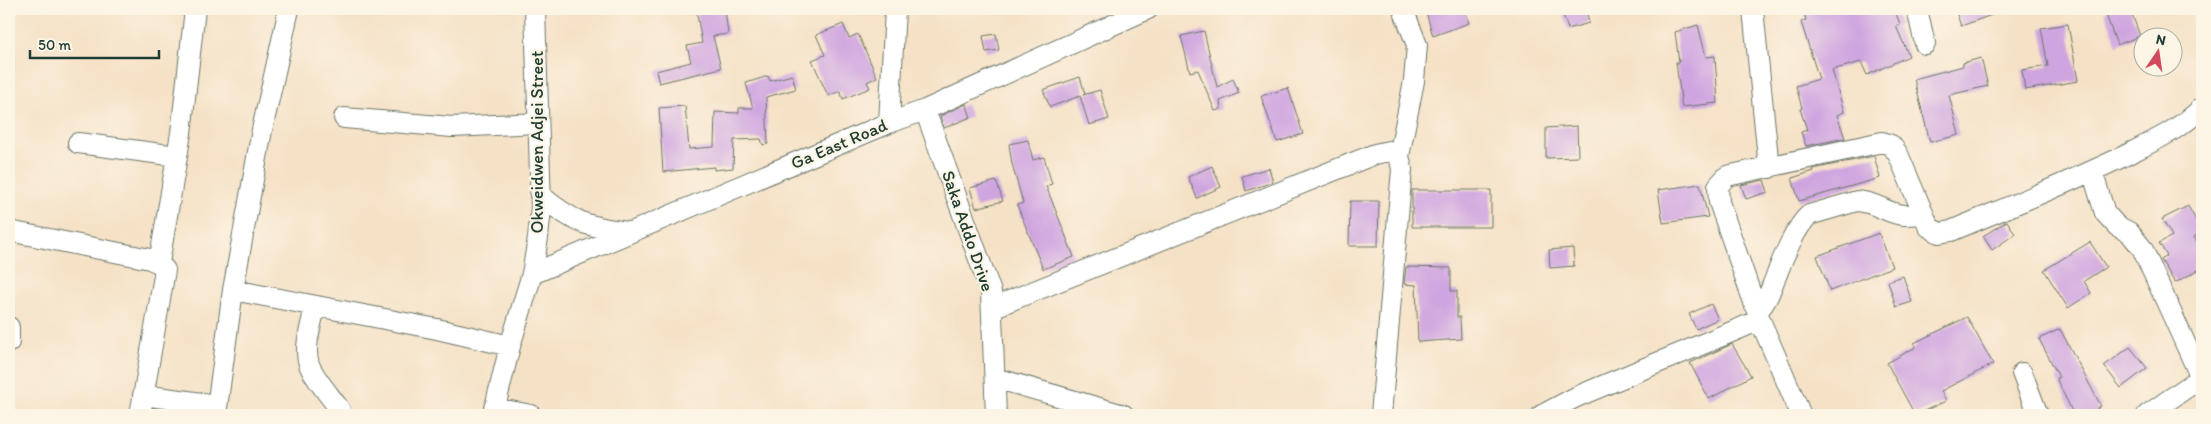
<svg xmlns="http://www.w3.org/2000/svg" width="2211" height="424" font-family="Itim,sans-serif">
<rect width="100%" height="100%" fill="#fcf5e5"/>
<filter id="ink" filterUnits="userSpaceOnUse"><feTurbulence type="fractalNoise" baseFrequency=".02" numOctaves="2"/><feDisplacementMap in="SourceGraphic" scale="10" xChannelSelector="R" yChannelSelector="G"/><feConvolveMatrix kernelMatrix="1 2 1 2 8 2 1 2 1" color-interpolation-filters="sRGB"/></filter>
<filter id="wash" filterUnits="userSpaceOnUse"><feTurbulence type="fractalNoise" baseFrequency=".0096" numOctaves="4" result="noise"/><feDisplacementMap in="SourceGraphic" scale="20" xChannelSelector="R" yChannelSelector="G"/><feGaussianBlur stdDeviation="1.12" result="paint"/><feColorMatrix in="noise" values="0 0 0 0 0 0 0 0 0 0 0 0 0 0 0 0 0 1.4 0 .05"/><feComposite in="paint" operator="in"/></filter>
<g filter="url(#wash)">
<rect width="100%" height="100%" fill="#f5e1c6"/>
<g id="blocks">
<path fill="#cfa5e0" d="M696,9H725L728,34L713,36L721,68L659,83L656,71L691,62L687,46L702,43Z
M1425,9H1465L1469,23L1433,36Z
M1561,9H1586L1589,23L1568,29Z
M1803,9H1894L1900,24L1896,26L1909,56L1867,75L1861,62L1832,70L1844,112L1837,115L1845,138L1806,146L1801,132L1807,130L1800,109L1802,108L1796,86L1819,79L1801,22L1806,20Z
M1955,9H2003V11L1961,26Z
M2113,9H2130L2140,36L2117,45L2105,12Z
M843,24L849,38L858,34L877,77L867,82L870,88L843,99L840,91L828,96L812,60L825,55L816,35Z
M2068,24L2078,81L2025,90L2022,70L2048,66L2041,28Z
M1698,25L1706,57L1715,56L1718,103L1682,107L1676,62H1679L1675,32Z
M1204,31L1217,87L1233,79L1239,93L1220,101L1221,109L1215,111L1198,70L1190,72L1181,36Z
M996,34L999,50L986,52L983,36Z
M1981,58L1988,86L1949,95L1959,135L1930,142L1914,79L1963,66V63Z
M792,75L796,89L766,97L768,144L763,145L761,139L734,140L733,168L714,170V167L663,172L659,108L685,106L689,149L714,147L715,112L739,113V108H753L746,83L768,76L770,81Z
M1080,77L1085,94L1083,95L1100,90L1109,119L1089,125L1080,96L1050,107L1043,90Z
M1288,88L1303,134L1277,142L1261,96Z
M966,104L971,117L944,128L940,116Z
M1577,126L1578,157L1546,158V128Z
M1028,140L1033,160L1044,157L1052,184L1046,186L1074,257L1043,269L1017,205L1023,203L1012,164L1009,144Z
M1874,156L1880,178L1799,201L1792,178L1814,171L1813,169Z
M1212,166L1221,187L1197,198L1188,177Z
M1269,168L1273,182L1246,191L1242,176Z
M1764,180L1768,192L1746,199L1741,185Z
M996,181L1003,201L976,208L970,188Z
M1700,184L1708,217L1663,223L1658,190Z
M1412,190H1491V227H1412Z
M1350,201H1379L1378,246H1349Z
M2188,206L2202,231L2194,237L2202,250V268L2175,283L2161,260L2167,256L2159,243L2172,236L2162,219Z
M2007,221L2015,234L1992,250L1983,236Z
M1879,233L1892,267L1830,291L1817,256Z
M2090,242L2106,267L2084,281L2091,293L2068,308L2044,270Z
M1573,248L1574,266L1550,268L1549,250Z
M1406,267L1451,268V291H1457V317H1460L1461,339L1418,342L1416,285L1404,284Z
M1903,276L1912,302L1896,307L1888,281Z
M1711,304L1718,319L1696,329L1689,314Z
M1967,317L1993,364L1941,391L1946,401L1915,415L1887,363L1916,347L1914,343Z
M2060,329L2101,406L2097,408L2101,415H2074L2056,378L2059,377L2039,339Z
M1732,344L1751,376L1709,399L1690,363Z
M2130,347L2147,368L2121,388L2104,366Z"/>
</g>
</g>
<g filter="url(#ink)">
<use href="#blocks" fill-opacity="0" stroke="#6a7667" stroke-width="1"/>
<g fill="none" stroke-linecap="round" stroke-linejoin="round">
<defs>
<path id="minor" d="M1753,9L1769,168
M1917,9L1925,44
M925,110L991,292L996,415
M344,118L452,127L537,123
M889,123L895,9
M78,143L177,156
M1399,156L1414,81L1417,45L1403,9
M2092,171L2105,213L2117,226L2129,232L2142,248L2201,378
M540,195C572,222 587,227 628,232
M9,231L150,259L159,263L165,270L140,415
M159,263L181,133L195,9
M532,274L538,238L541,207L535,9
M233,290L262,130L289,9
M315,306C312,324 303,347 309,364C313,377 332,398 340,410L341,415
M992,308L1375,154L1389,151L1399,156L1402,169L1381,415
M1757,311C1768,302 1771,287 1777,274C1783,257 1796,227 1809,215L1857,201C1885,203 1889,221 1923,213
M9,327V342
M2022,373L2038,415
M995,378L1124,415
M143,395L217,405
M494,408L531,415
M216,415L233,290L437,329L510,346
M493,415L510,346L532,274L889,123L925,110L1148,9
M1542,415L1576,397L1760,320
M1801,415L1760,320L1719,202L1718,186L1727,176L1882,142L1891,145L1898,154L1929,227L1939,233L1951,231C2008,207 2066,184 2122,157C2150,143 2179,130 2202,108
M2147,415L2202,377"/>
</defs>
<use href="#minor" stroke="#6a7667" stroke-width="22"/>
<use href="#minor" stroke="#fff" stroke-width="20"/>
</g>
</g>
<g text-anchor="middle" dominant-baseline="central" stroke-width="4.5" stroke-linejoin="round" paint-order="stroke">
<g font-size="18" fill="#1f3d34" stroke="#fcf5e5">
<text transform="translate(537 142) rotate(-90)">Okweidwen Adjei Street</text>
<text transform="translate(839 144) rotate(-23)">Ga East Road</text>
<text transform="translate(968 231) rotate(71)">Saka Addo Drive</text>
</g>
</g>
<rect width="2211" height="424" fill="none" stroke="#fcf5e5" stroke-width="30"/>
<g transform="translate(2158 52) rotate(13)"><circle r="24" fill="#fcf5e5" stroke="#a4ab9e"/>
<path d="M0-4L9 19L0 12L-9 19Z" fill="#d1495b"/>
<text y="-8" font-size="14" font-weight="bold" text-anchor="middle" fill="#1f3d34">N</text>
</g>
<path d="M30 50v8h129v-8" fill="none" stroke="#1f3d34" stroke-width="2.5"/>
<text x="38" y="50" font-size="15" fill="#1f3d34" stroke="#fcf5e5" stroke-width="4" paint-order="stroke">50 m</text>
</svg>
